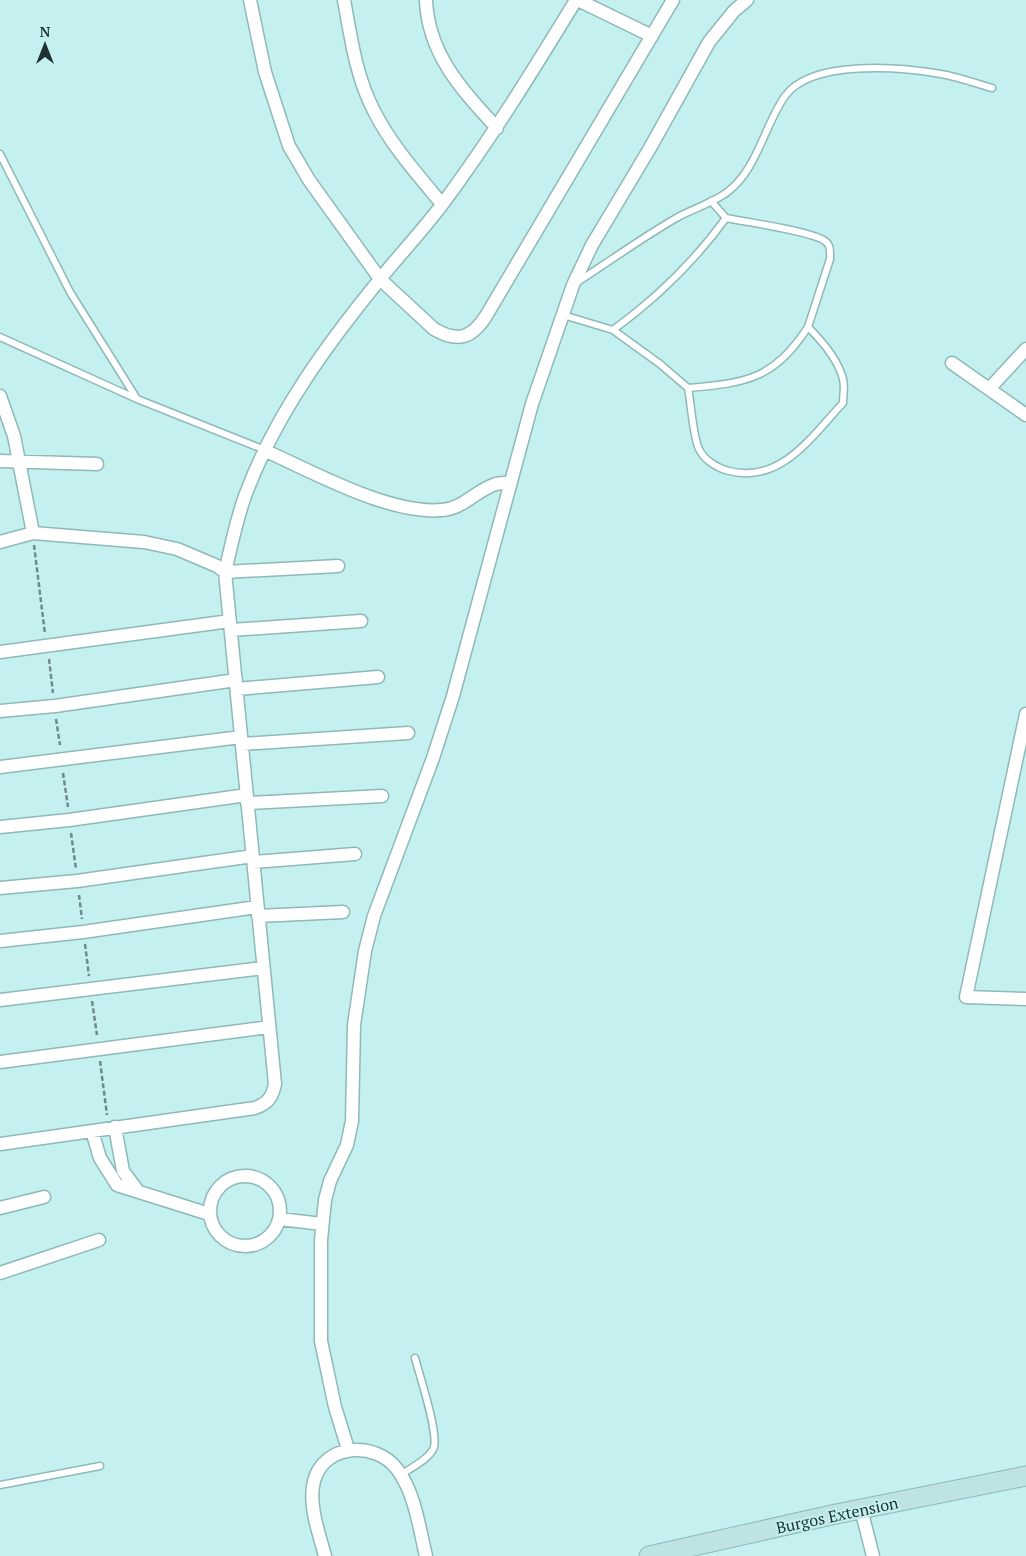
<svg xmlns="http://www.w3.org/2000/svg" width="1026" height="1556" font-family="'PT Serif',serif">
<rect width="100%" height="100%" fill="#c4f1f0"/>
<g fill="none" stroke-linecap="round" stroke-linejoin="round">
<defs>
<path id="service" d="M0,154L70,292L137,399
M576,283C610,261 643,237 678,217C693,209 712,203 726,193C757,171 764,126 785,96C812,59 901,67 941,74C958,77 975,83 992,88
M563,315L613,330C657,298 694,262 726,218L711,201
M613,330L660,364L688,388C691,403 693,437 699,449C704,460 717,468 729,471C781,484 811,437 843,403C843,396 845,386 843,379C838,359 822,341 808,327L830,259C830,252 831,245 825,241C811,231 746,222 726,218
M0,337L137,399L265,450
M688,388C747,383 774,379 808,327
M401,1475C410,1468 430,1459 434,1447C438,1431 420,1377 415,1358
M0,1485L100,1466"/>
<path id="minor" d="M250,0L265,72L289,146L309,180L380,279L434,329C458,343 472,338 486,316L673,0
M344,0C351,38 356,77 374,111C391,145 418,175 442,204
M426,0C428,54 462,90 497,128
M578,0L652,36
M952,363L1026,415
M989,389L1026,349
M0,396L14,436L33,533
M266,451C313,472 390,515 442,510C463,509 476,490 496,484C501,483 506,483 511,482
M0,461L97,464
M0,542L33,533L144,542L177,549L217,566L225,572L338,566
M231,630L361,621
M0,652L230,621
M237,689L378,677
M0,711L55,706L236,680
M1026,714L966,997L1026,999
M242,744L408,733
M0,767L241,737
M247,803L382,796
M0,827L69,820L247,795
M253,862L355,854
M0,888L77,881L253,856
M258,916L343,912
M0,941L83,932L257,907
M0,1000L263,968
M0,1062L269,1027
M115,1127L123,1171L138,1191
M92,1131L100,1158L117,1185L209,1214
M0,1144L255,1108C268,1103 272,1098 275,1084L225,572C231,547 236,521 245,496C275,415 327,344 381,278C401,253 424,229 444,202C492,137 534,69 576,0
M210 1211a35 35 0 1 1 70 0a35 35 0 1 1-70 0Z
M0,1208L44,1197
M280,1219L322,1224
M0,1273L99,1240
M348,1449L335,1407L321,1341V1240L325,1200L330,1181L347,1145L352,1121L354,1025L365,951L374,916L433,758L453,696L532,404L573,285L592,245L650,148L709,42L734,11L747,0
M861,1509L873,1556
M325,1556C319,1533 308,1505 314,1481C324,1443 376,1441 397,1469C415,1493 419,1527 426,1556"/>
<path id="secondary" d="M649,1556L836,1514L1026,1476"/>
</defs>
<use href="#service" stroke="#8db9b8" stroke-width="9"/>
<use href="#minor" stroke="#8db9b8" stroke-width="15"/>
<use href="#secondary" stroke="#8db9b8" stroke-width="21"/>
<path stroke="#6d8b8b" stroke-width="2.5" stroke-dasharray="5 2.5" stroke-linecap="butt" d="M34,545L45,634
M49,659L53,693
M56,719L60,745
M63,773L68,807
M71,833L76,869
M79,895L82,919
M85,944L89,976
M92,1001L97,1035
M100,1061L107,1115"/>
<use href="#service" stroke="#fff" stroke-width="6"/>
<use href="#minor" stroke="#fff" stroke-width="12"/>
<use href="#secondary" stroke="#bee3e3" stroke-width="19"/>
</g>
<g text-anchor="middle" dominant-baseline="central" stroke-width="4" stroke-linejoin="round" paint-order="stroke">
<g font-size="16" fill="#1f3131" stroke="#c4f1f0">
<text transform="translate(837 1515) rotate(-12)">Burgos Extension</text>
</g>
</g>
<g transform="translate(45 45)" stroke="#c4f1f0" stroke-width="4" paint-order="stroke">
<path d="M0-4L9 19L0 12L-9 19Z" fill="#1f3131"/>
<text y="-8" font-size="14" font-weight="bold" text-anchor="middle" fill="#1f3131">N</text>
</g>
</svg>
